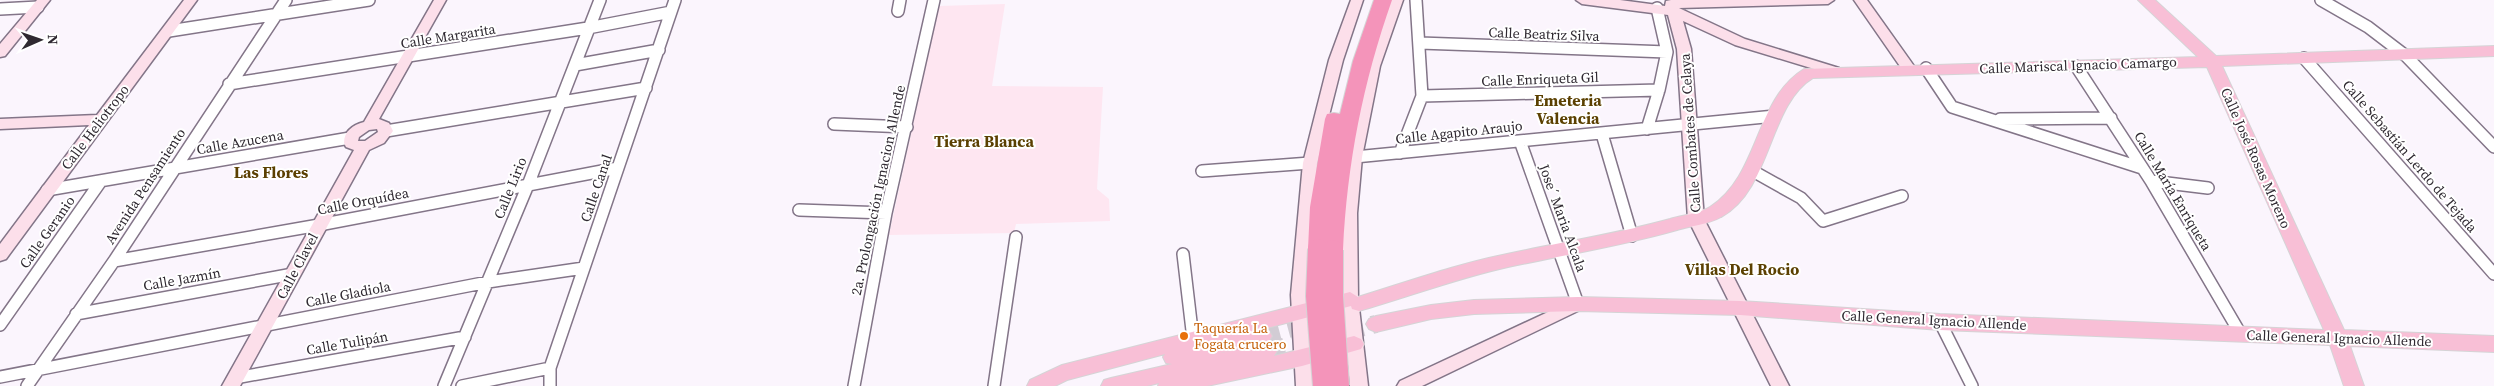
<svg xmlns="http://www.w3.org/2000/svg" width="2494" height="386" font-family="'Source Serif 4',serif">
<rect width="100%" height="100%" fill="#fbf5fd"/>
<path fill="#fee6f1" d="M1005,4L992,86L1103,87L1097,189L1109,199L1110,221L1016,224L1014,233L889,235L939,6Z"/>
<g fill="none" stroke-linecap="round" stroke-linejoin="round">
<path stroke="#d2ccd4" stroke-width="18" stroke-dasharray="18 9" stroke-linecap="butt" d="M1262,336L1315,322
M1267,351L1376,324"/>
<defs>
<path id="street" d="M2321,0L2368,27L2406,56L2494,147
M0,9L38,7
M898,11L900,0
M169,31L369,0
M1420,43L1667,52
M2304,58L2494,274
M575,65L659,50
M2076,66L2151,181L2240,333
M1926,68L1952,107L2142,168
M229,84L588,28L671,12
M1422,96L1659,90
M2000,119L2111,118
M834,124L907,127
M1647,129L1659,90L1667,52L1657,8
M386,131L646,88
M1602,134L1632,236
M1520,141L1578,304
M1400,153L1422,96L1416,0
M1355,157L1775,116
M1751,170L1801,198L1823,221L1902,196
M1202,171L1310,163
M2151,181L2208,188
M47,190L350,138
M799,210L886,213
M1183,254L1193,339
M114,261L319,225L618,168
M76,314L293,274
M1940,322L1972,386
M0,325L101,181
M0,377L488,282L584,268
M235,378L465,337
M27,386L114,261L286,0
M444,386L528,185L600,0
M462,386L550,368
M550,386V368L675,0
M854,386L886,213L934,0
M994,386L1016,237"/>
<path id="secondary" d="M37,0H50L5,56L0,57V44Z
M184,0H197L6,259L0,261V244L89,125L0,129V119L97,115Z
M434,0H446L379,119L389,123L393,131L384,143L369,150L240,386H222L354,150L346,147L344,143C344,131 353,125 364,122ZM377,129L378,132L365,141H358L359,137L369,130Z
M1351,0H1363L1343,60L1317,163L1307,295L1314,386H1296L1291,295L1303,163L1329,60Z
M1391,0H1403L1380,66L1362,157L1357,213L1358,299L1368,386H1350L1342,299L1341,213L1348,157L1366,66Z
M1576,0H1620L1665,6L1666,1L1671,0H1834L1828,4L1679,8L1745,39L1839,68L1841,71L1834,75L1735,45L1683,21L1691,49L1704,219L1789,386H1771L1688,219L1677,49L1668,15L1582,4Z
M1854,0H1867L1914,66L1916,69L1914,72H1904Z
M1578,298L1584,300L1586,304L1584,308L1422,386H1397L1400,381Z"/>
<path id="primary" d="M2138,0H2155L2216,56L2494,46V56L2222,66L2344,330L2494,336V352L2350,346L2364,386H2344L2330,345L1940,330L1740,315L1578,311L1474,314L1431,319L1376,332L1369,329L1366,324L1369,319L1376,316L1431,305L1474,300L1578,297L1740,301L1940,314L2324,330L2207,67L1813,78C1768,105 1772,189 1721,217C1709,224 1691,226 1677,230C1621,246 1564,255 1508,267C1458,278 1408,297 1359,311L1352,309L1351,306L1263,329L1269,331L1272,336L1269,341L1221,353L1267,343L1274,345L1277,351L1274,356L1354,336L1361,339L1364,344L1361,349L1302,366L1207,386H1158L1159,383L1147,386H1101L1104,380L1111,378L1172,364L1166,363L1163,357L1165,354L1067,380L1055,386H1027L1030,380L1062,365L1350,292L1358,297C1407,282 1457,264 1507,254C1562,242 1616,234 1670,219C1682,215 1699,214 1710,207C1760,175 1754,100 1804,69L2198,57Z"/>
<path id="highway" d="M1374,0H1392C1363,82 1347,164 1343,250L1340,256C1333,258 1318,257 1311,255L1308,249L1310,207L1325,119L1327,114L1334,113L1340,114L1353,61Z"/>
</defs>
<use href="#street" stroke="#837588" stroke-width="14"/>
<use href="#secondary" stroke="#837588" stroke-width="3"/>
<use href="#primary" stroke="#d5d4d6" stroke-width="2"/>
<use href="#highway" stroke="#d5d4d6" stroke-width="2"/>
<use href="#street" stroke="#fff" stroke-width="11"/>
<use href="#secondary" fill="#fcdfea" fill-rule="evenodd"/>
<use href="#primary" fill="#f8bfd6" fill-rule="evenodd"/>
<use href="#highway" fill="#f494ba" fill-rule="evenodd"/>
<defs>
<path id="highway-bridge" d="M1318,249L1316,296L1323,386
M1333,250V296L1339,386"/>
</defs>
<use href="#highway-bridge" stroke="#d5d4d6" stroke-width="22" stroke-linecap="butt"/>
<use href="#highway-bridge" stroke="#f494ba" stroke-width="20"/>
</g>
<circle fill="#e8710a" stroke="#fff" stroke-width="2" cx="1184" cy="336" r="5"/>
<g text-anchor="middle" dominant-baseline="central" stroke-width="4" stroke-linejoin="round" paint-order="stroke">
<g font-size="14" fill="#2f2931" stroke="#fff">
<text transform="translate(1544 34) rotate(2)">Calle Beatriz Silva</text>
<text transform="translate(448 36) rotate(-9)">Calle Margarita</text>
<text transform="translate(2078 65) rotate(-2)">Calle Mariscal Ignacio Camargo</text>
<text transform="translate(1540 79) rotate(-2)">Calle Enriqueta Gil</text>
<text transform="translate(95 127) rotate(-53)">Calle Heliotropo</text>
<text transform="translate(1459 132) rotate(-6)">Calle Agapito Araujo</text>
<text transform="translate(1690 133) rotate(-94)">Calle Combates de Celaya</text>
<text transform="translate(240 142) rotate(-10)">Calle Azucena</text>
<text transform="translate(2410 156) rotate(49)">Calle Sebastián Lerdo de Tejada</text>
<text transform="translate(2256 158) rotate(66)">Calle José Rosas Moreno</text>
<text transform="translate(145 186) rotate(-57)">Avenida Pensamiento</text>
<text transform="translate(510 188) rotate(-68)">Calle Lirio</text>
<text transform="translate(596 188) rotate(-71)">Calle Canal</text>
<text transform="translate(878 190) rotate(-78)">2a. Prolongación Ignacion Allende</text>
<text transform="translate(2173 191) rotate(59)">Calle María Enriqueta</text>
<text transform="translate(363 201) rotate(-11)">Calle Orquídea</text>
<text transform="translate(1563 218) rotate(70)">Jose´ Maria Alcala</text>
<text transform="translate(47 232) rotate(-55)">Calle Geranio</text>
<text transform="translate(297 266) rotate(-62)">Calle Clavel</text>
<text transform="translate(182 279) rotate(-10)">Calle Jazmín</text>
<text transform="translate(348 294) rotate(-11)">Calle Gladiola</text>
<text transform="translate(1934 320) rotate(3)">Calle General Ignacio Allende</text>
<text transform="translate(2339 338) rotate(2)">Calle General Ignacio Allende</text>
<text transform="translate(347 343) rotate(-10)">Calle Tulipán</text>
</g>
<g font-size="14" fill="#c56008" stroke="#fff" text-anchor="start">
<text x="1194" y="328">Taquería La<tspan x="1194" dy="16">Fogata crucero</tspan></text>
</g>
<g font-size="16" font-weight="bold" fill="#5b4001" stroke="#fff">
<text x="1568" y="100">Emeteria<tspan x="1568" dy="18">Valencia</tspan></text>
<text x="984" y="141">Tierra Blanca</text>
<text x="271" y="172">Las Flores</text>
<text x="1742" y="269">Villas Del Rocio</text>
</g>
</g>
<g transform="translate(40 40) rotate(88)" stroke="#ffffff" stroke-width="4" paint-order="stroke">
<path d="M0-4L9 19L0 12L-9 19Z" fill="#2f2931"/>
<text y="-8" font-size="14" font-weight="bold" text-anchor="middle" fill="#2f2931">N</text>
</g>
</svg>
